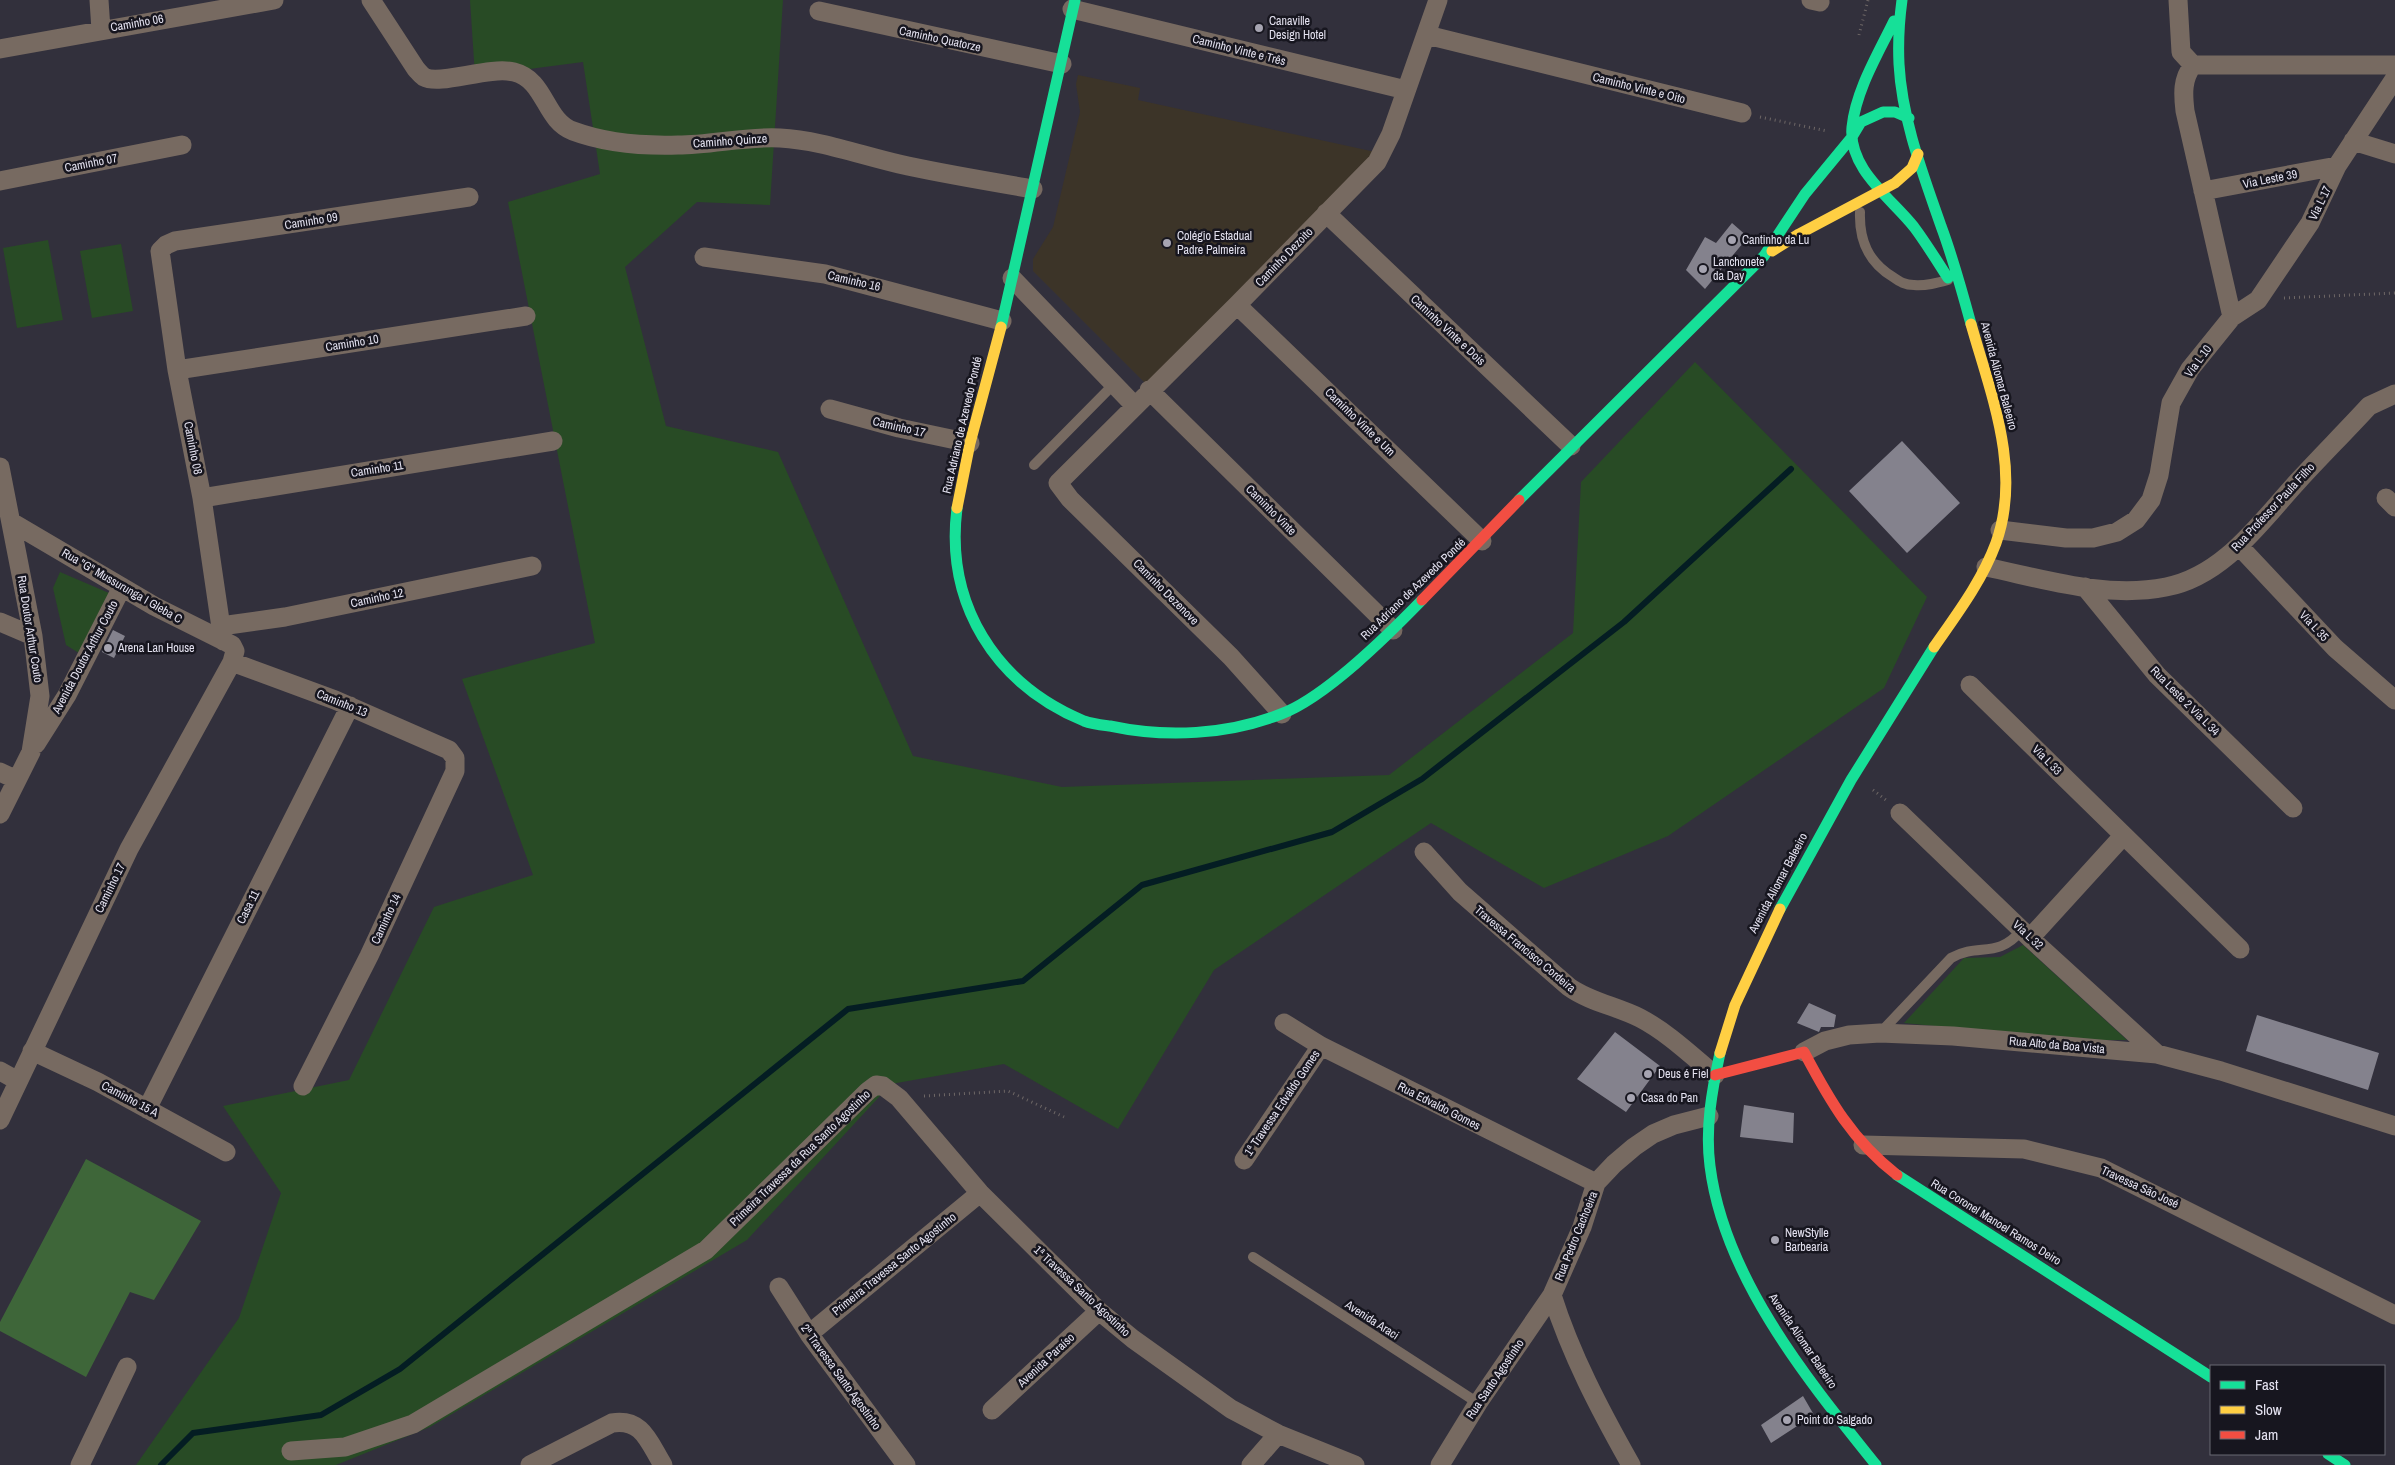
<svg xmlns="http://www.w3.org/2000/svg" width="2395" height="1465" font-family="'Archivo Narrow',sans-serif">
<rect width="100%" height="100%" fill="#32303c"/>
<path fill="#3c3428" d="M1078,75L1140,88L1138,100L1380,153L1149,387L1033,271V259L1053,227L1080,112L1076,84Z"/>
<path fill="#284b25" d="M470,0H783L770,205L697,202L625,267L666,426L778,452L913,756L1062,787L1389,775L1573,633L1581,482L1695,362L1927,597L1884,688L1668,836L1544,888L1431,823L1214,970L1118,1129L1004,1064L891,1084L747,1240L430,1427L336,1465H136L239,1318L281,1193L223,1106L349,1080L434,907L533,875L462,679L595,643L508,202L600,174L583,62L475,76Z
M48,240L63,320L17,328L3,248Z
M121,244L133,311L92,318L80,251Z
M60,572L109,593L82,655L66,645L53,588Z
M2023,945L2127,1040H2077L1904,1023L1964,958L2000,957Z"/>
<path fill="#3e6639" d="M86,1159L201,1221L154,1300L130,1292L86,1377L0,1331V1322Z"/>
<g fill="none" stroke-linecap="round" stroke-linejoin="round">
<path stroke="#041d23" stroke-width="6" d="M161,1465L193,1433L321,1415L400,1369L848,1009L1023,981L1142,885L1332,832L1422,779L1624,622L1791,469"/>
</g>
<path fill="#84828d" d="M1732,223L1748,237L1705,289L1686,270L1705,237L1716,243Z
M1902,441L1960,503L1907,553L1849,491Z
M113,630L125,636L114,658L102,652Z
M1809,1003L1836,1015L1834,1027H1821L1819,1032L1797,1023Z
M2257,1015L2379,1053L2368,1090L2246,1051Z
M1615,1032L1660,1066L1626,1112L1577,1079Z
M1744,1105L1794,1113L1793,1143L1740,1137Z
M1803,1396L1814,1415L1771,1443L1761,1425Z"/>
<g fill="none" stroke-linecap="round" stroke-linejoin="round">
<path stroke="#6e6766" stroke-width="3" stroke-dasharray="1 4" stroke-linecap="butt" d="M1859,35L1868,0
M1760,117L1827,131
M2284,298L2395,293
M1873,790L1886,800
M924,1096L1008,1091L1064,1117"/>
<path stroke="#776a61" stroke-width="10" d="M1860,212C1859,240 1868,262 1893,277C1900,282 1905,285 1914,285C1926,286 1937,283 1948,280
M1034,465L1114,384
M1880,1033L1951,958C1980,942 1996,960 2022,930
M1253,1257L1478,1403"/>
<path stroke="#776a61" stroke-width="19" d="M99,0L101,30
M371,0L416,69C418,71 421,75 424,77C440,86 488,66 514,72C546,80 544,120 573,131C605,143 645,146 678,145C712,145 746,136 780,138C819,140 860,155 899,164C943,174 988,181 1033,189
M1811,0L1820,2
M2178,0L2181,52L2193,65H2395
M1072,9L1406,90
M819,11L1062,64
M1427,35L1742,113
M0,49L274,0
M2193,65C2182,79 2183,94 2185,111L2232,317
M2353,141L2395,154
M0,181L182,145
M2203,191L2337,166
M1326,213L1571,446
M704,257L825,274L1002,321
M1012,278L1134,405
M1237,305L1482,541
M177,370L526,316
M1149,390L1393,630
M830,409L899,428L970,443
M0,467L33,636L40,696L31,752L0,814
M202,498L553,441
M2386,498L2395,507
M2000,530L2066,538H2093L2117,532L2136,520L2151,500L2159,475L2171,403L2190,369L2232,317L2258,300L2310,223L2337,166L2395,78
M2239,546L2335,648L2395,700
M1986,567C2044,579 2106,599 2166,587C2224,576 2261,521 2299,480C2322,455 2346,431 2369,406L2395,394
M2085,587L2157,675L2293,808
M0,622L33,636
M221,626L285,617L532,566
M223,641L202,498L177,370L160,251L166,245L175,241L469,197
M232,662L335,700L449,750L455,758V771L369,956L303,1086
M1970,685L2240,949
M1282,714L1231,657L1070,499L1058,483L1237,305L1377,162L1391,134L1438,0
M36,744L67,695L122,587
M0,772L17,780
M1900,813L2030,938L2157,1054
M1424,852L1460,892L1569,987C1590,1002 1616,1006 1640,1018C1667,1032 1691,1055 1715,1075
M2030,938L2123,836
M1284,1023L1321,1046L1596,1183
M32,1051L98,1082L226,1152
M1804,1052L1825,1041L1849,1035L1880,1033L1953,1036L2157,1054L2221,1071L2395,1126
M0,1071L18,1081
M147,1109L350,706
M0,1120L129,849L232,662L235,651L232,645L154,606L13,523
M1863,1145L2024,1149L2101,1168L2395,1315
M1244,1160L1321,1046
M779,1287L809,1334L906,1465
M809,1334L980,1193
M992,1410L1099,1311
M291,1451L345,1447L413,1424L706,1250L868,1091L876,1085L883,1086L899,1098L980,1193L1099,1311L1133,1339L1231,1409L1278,1434L1355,1465
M80,1465L127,1367
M530,1465L612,1423C643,1418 649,1443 663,1465
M1251,1465L1278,1434
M1440,1465L1478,1403L1552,1295
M1631,1465C1600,1410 1571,1355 1552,1295L1582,1227L1596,1183L1614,1164L1634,1147L1653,1134L1674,1125L1709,1116"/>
<path stroke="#16e098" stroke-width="11" d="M1902,0C1899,22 1898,43 1899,64C1902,120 1923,174 1941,226C1953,258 1962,291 1971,324
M1894,21C1878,54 1856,90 1852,127C1848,169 1891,198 1914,227C1926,243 1937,261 1948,278
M1001,327L1075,0
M1519,500L1764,256L1805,194L1852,137L1861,122L1883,112H1895L1909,118
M957,508C945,604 995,684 1084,721C1092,724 1102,725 1110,726C1166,738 1227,735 1281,714C1326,697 1388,635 1422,600
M1780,909L1851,780L1934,647
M1720,1053C1712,1090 1705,1128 1710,1166C1724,1278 1808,1380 1876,1465
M1897,1175L2211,1377
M2328,1454L2345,1465"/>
<path stroke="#ffcf43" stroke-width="11" d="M1772,251L1799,234L1895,183L1912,168L1918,154
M957,508L970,443L1001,327
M1934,647C1957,614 1982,581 1996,543C2022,470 1991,395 1971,324
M1720,1053L1735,1005L1780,909"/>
<path stroke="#f24e42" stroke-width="11" d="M1422,600L1519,500
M1715,1075L1804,1052C1830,1101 1852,1140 1897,1175"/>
</g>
<g fill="#a6a4b1" stroke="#17161f" stroke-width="2">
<circle cx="1259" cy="28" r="5"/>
<circle cx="1732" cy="240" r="5"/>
<circle cx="1167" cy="243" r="5"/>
<circle cx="1703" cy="269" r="5"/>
<circle cx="108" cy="648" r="5"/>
<circle cx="1648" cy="1074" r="5"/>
<circle cx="1631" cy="1098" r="5"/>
<circle cx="1775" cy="1240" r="5"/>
<circle cx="1787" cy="1420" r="5"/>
</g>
<g text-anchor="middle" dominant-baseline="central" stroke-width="5" stroke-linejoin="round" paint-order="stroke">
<g font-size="12" fill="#e4e2f0" stroke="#17161f" text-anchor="start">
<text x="1269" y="21">Canaville<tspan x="1269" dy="14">Design Hotel</tspan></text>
<text x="1177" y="236">Colégio Estadual<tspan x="1177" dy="14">Padre Palmeira</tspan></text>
<text x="1742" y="240">Cantinho da Lu</text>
<text x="1713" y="262">Lanchonete<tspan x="1713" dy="14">da Day</tspan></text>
<text x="118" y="648">Arena Lan House</text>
<text x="1658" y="1074">Deus é Fiel</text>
<text x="1641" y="1098">Casa do Pan</text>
<text x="1785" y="1233">NewStylle<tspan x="1785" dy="14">Barbearia</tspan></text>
<text x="1797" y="1420">Point do Salgado</text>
</g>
<g font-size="12" fill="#e4e2f0" stroke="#17161f">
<text transform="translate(137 23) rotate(-10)">Caminho 06</text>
<text transform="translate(940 39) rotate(12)">Caminho Quatorze</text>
<text transform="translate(1239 50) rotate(14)">Caminho Vinte e Três</text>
<text transform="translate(1639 88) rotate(14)">Caminho Vinte e Oito</text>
<text transform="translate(730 141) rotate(-4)">Caminho Quinze</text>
<text transform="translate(91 163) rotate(-11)">Caminho 07</text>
<text transform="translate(2270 179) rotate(-11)">Via Leste 39</text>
<text transform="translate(2320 203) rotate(-64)">Via L 17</text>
<text transform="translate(311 221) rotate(-9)">Caminho 09</text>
<text transform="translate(1284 257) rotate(-46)">Caminho Dezoito</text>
<text transform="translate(854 281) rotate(13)">Caminho 16</text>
<text transform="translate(1448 330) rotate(43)">Caminho Vinte e Dois</text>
<text transform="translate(352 343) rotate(-9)">Caminho 10</text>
<text transform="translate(2198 361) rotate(-54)">Via L 10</text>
<text transform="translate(1999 376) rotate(75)">Avenida Aliomar Baleeiro</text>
<text transform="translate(1360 422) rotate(44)">Caminho Vinte e Um</text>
<text transform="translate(962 425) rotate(-77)">Rua Adriano de Azevedo Pondé</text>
<text transform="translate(899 427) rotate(13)">Caminho 17</text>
<text transform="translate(193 448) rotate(79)">Caminho 08</text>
<text transform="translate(377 469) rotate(-9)">Caminho 11</text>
<text transform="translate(2273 507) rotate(-47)">Rua Professor Paula Filho</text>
<text transform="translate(1271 510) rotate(45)">Caminho Vinte</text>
<text transform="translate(122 586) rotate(30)">Rua "G" Mussurunga I Gleba C</text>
<text transform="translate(1413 589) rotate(-44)">Rua Adriano de Azevedo Pondé</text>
<text transform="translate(1166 592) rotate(45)">Caminho Dezenove</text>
<text transform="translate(377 598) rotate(-12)">Caminho 12</text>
<text transform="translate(2314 626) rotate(47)">Via L 35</text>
<text transform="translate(30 629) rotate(81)">Rua Doutor Arthur Couto</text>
<text transform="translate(85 657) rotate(-62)">Avenida Doutor Arthur Couto</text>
<text transform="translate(2185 701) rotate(45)">Rua Leste 2 Via L 34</text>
<text transform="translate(342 703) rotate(22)">Caminho 13</text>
<text transform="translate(2047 760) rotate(45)">Via L 33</text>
<text transform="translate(1778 883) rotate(-62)">Avenida Aliomar Baleeiro</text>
<text transform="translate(110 888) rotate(-64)">Caminho 17</text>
<text transform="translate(248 907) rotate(-63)">Casa 11</text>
<text transform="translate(386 919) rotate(-65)">Caminho 14</text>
<text transform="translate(2028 935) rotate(43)">Via L 32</text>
<text transform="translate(1525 949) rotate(40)">Travessa Francisco Cordeira</text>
<text transform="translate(2057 1045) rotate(5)">Rua Alto da Boa Vista</text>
<text transform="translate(130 1099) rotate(28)">Caminho 15 A</text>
<text transform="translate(1282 1103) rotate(-56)">1ª Travessa Edvaldo Gomes</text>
<text transform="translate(1439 1106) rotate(27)">Rua Edvaldo Gomes</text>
<text transform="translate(800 1158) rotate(-44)">Primeira Travessa da Rua Santo Agostinho</text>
<text transform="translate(2140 1187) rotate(25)">Travessa São José</text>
<text transform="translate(1996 1222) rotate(32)">Rua Coronel Manoel Ramos Deiro</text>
<text transform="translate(1576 1236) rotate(-68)">Rua Pedro Cachoeira</text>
<text transform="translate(894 1264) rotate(-39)">Primeira Travessa Santo Agostinho</text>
<text transform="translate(1082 1291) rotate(43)">1ª Travessa Santo Agostinho</text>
<text transform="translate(1372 1320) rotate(33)">Avenida Araci</text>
<text transform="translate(1803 1341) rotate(56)">Avenida Aliomar Baleeiro</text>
<text transform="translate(1046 1360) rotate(-43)">Avenida Paraíso</text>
<text transform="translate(841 1377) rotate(54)">2ª Travessa Santo Agostinho</text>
<text transform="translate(1495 1379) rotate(-56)">Rua Santo Agostinho</text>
</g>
</g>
<rect x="2210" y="1365" width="175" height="90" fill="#17161f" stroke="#696873"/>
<rect x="2220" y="1381" width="25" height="8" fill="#16e098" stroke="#696873"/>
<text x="2255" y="1390" font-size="15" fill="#e4e2f0">Fast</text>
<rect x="2220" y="1406" width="25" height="8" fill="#ffcf43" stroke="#696873"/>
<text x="2255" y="1415" font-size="15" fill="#e4e2f0">Slow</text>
<rect x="2220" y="1431" width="25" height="8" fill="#f24e42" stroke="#696873"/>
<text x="2255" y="1440" font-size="15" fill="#e4e2f0">Jam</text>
</svg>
